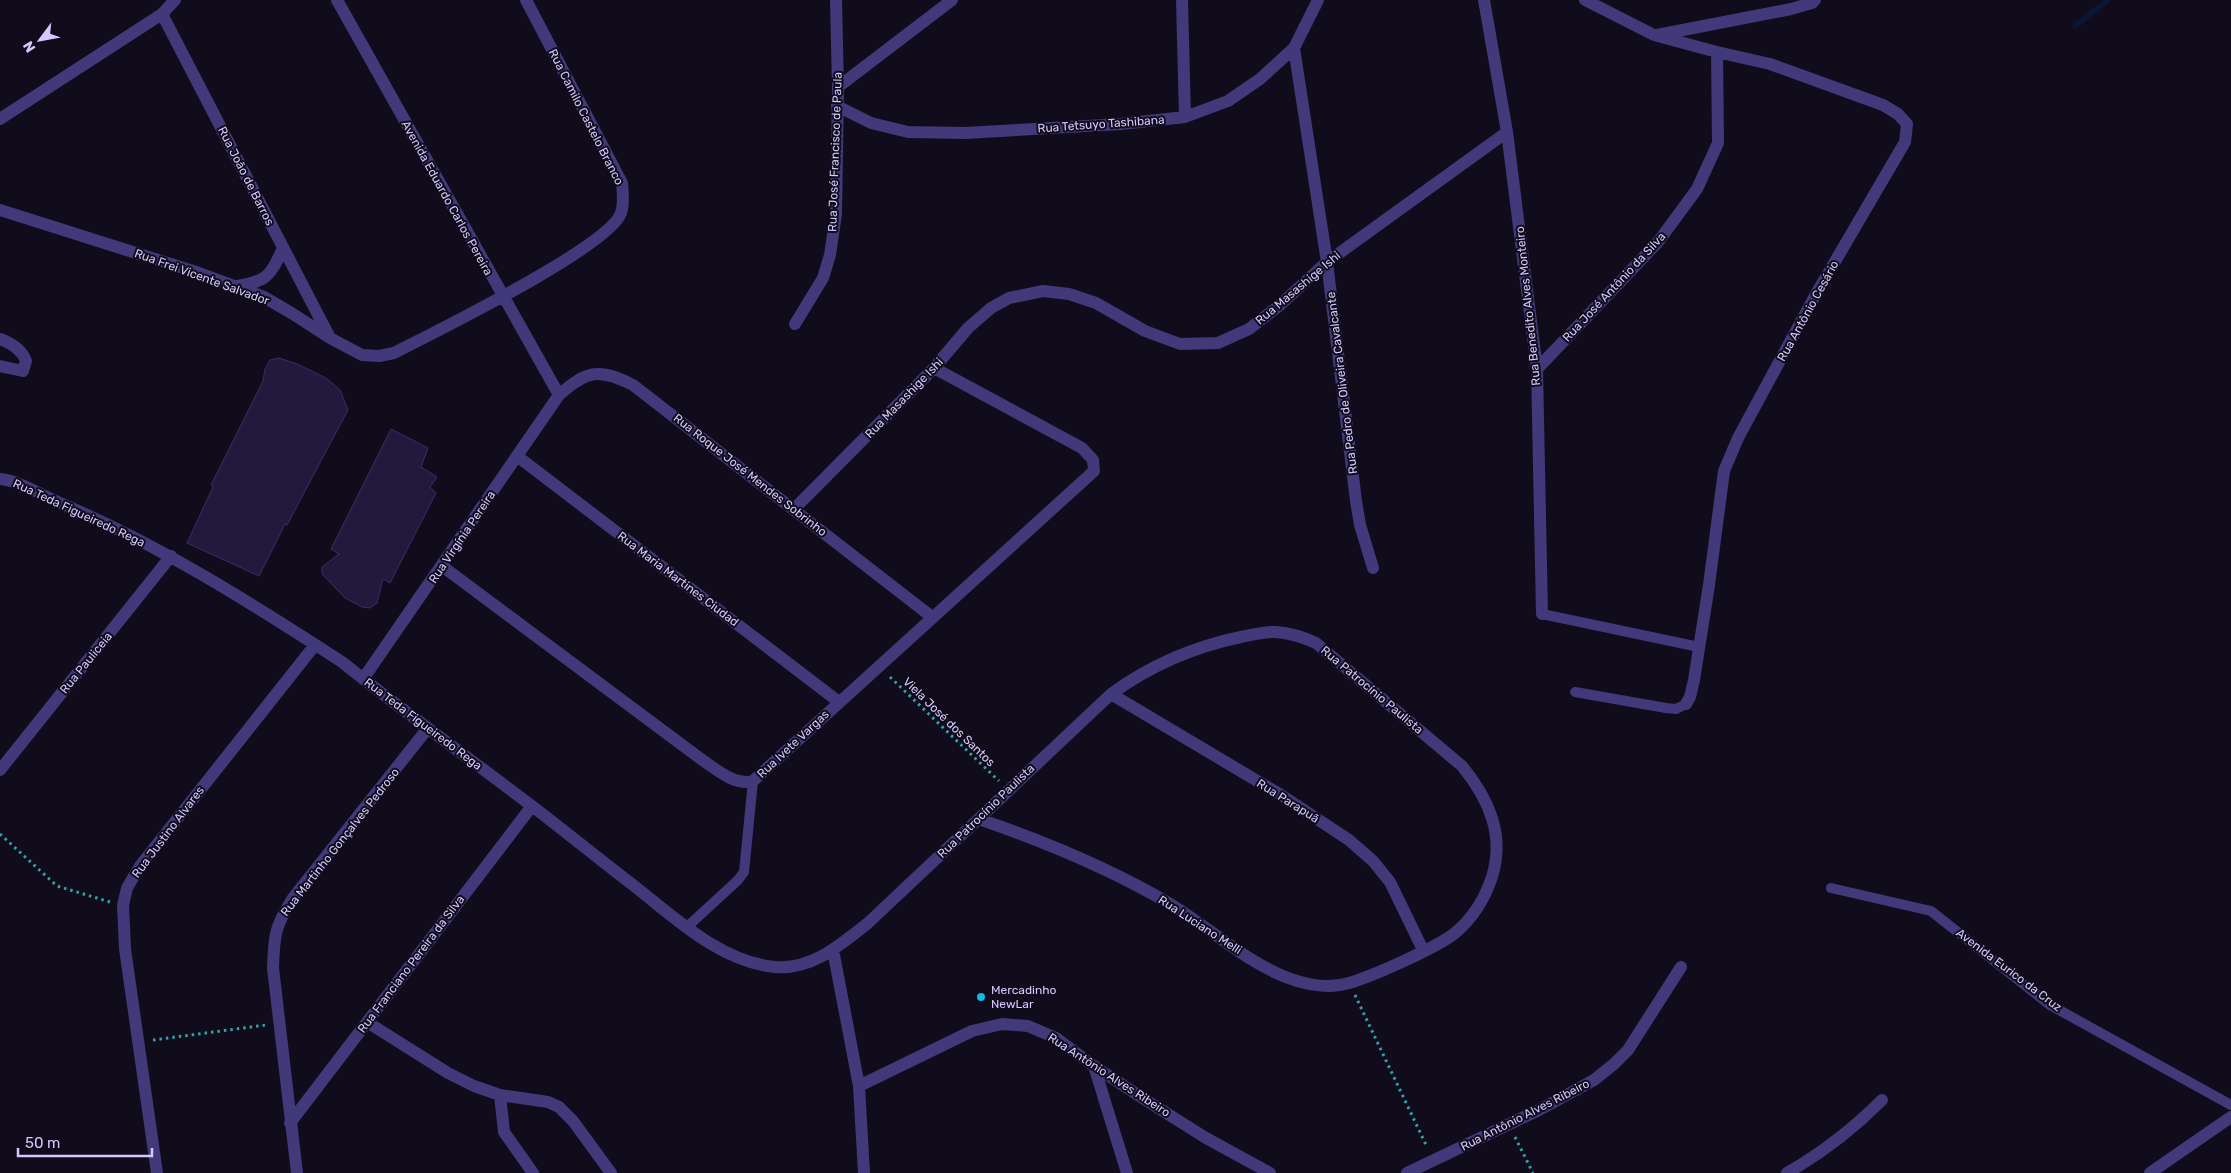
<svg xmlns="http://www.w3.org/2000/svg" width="2231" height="1173" font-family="Rubik,sans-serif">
<rect width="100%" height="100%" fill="#100c1b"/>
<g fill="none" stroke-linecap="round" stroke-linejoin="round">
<path stroke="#0a1636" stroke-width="5.5" d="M2075,26L2108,0"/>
</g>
<path fill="#23193c" stroke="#3d2c67" d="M279,358L297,364L326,378L340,390L348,410L287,525L285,524L259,576L187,543L213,487L211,485L263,381L265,369L270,360Z
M391,429L428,448L421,467L437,477L430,487L436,493L390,583L383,579L377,603L370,608L362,607L345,598L322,574V567L339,554L331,549Z"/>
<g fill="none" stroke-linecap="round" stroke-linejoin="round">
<path stroke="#31a3a8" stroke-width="3" stroke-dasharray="2.5 4" stroke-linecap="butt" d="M890,677L999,781
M0,834L57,886L110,902
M1355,995L1427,1147
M153,1040L266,1025
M1515,1137L1533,1173"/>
<path stroke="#413979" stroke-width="10" d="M1542,614L1699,647
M1575,692L1666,708L1676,709L1686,704
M1831,888L1931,911L2050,1005L2231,1105
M687,927L738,880L744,872L753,781"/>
<path stroke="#413979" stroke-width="12" d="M337,0L559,395
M1182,0L1185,117
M1484,0L1507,132L1537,369L1542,614
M162,14L329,336
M1657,35L1791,9L1812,3L1815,0
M1294,48L1327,262L1356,501L1360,525L1373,568
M838,87L952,0
M837,106L871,123L908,132L965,133L1121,124L1185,117L1228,101L1260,79L1294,48L1318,0
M0,119L162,14L175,0
M0,210L196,272L264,297L293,314L330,338L362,355L379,356L394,353C433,333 609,247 621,213C624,204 623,192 622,183L526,0
M237,286C268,281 270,276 283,248
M795,324L823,278L830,255L836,214L838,87L836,0
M0,339C11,343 22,350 26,361L23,371L0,366
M1537,369L1658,242L1697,189L1718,143L1717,52L1654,35L1585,0
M517,456L839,702
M0,479C20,481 41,495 60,503C160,545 251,603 342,662C404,712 469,758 532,806C566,832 599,859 633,885C674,917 720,962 775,967C812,970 840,945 868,923L1111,694C1151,665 1192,647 1241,637C1252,635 1265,631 1276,632C1290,633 1303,637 1316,643L1462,766C1489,799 1505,835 1492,877C1485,898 1472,919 1455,933C1436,948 1373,976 1349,983C1333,988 1313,986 1297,981C1251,967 1213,930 1172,905C1111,869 1046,842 979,819
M794,509L934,368L968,328L991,308L1009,298L1043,291L1069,294L1096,303L1145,331L1180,344L1218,343L1249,329L1280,305L1327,262L1507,132
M442,566L701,759C716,769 734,786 753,781L1094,471L1093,460L1082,448L934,368
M363,679L559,395C587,370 599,368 633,385L932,617
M1111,694L1281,795L1349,840L1373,861L1390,882L1423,950
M1686,704L1690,697L1694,680L1709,585L1724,471L1738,438L1816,294L1905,142L1907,124L1898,114L1883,105L1770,64L1717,52
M0,770L171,556
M833,950L859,1086L864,1173
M367,1022L448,1073L474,1086L500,1095L548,1102L559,1107L573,1121L611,1173
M1094,1066L1127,1173
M859,1086L972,1031L1002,1024L1028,1026L1056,1038L1094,1066L1144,1099L1206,1138L1270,1173
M500,1095L504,1132L533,1173
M290,1123L532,806
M157,1173L125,949L123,905L127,888L140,866L315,645
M297,1173L273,968C274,935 275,926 293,898L428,728
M1407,1173L1539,1110L1594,1080L1614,1064L1628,1050L1681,967
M1787,1173C1822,1153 1853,1129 1882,1100
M2150,1173L2231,1117"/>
</g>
<circle fill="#0abbe8" stroke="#100c1b" stroke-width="2" cx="981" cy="997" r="5"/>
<g text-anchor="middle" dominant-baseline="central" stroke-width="4" stroke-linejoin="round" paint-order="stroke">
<g font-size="12" fill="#d4c8fd" stroke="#100c1b">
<text transform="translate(586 117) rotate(63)">Rua Camilo Castelo Branco</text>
<text transform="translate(1101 124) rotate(-4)">Rua Tetsuyo Tashibana</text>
<text transform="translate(835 152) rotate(-88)">Rua José Francisco de Paula</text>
<text transform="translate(246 176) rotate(63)">Rua João de Barros</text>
<text transform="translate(447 198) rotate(61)">Avenida Eduardo Carlos Pereira</text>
<text transform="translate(202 277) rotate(20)">Rua Frei Vicente Salvador</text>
<text transform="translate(1614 287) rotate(-47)">Rua José Antônio da Silva</text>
<text transform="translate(1298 288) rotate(-40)">Rua Masashige Ishi</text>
<text transform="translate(1528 306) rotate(-96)">Rua Benedito Alves Monteiro</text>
<text transform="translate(1808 311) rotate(-61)">Rua Antônio Cesário</text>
<text transform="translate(1342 383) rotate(-97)">Rua Pedro de Oliveira Cavalcante</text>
<text transform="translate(904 398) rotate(-46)">Rua Masashige Ishi</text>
<text transform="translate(750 475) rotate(38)">Rua Roque José Mendes Sobrinho</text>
<text transform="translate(79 513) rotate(25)">Rua Teda Figueiredo Rega</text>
<text transform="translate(462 537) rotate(-56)">Rua Virgínia Pereira</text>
<text transform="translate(678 579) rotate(37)">Rua Maria Martines Ciudad</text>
<text transform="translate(86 663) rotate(-51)">Rua Pauliceia</text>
<text transform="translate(1372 690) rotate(40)">Rua Patrocínio Paulista</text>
<text transform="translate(949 722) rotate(44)">Viela José dos Santos</text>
<text transform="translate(423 724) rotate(37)">Rua Teda Figueiredo Rega</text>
<text transform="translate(793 744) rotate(-43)">Rua Ivete Vargas</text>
<text transform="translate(1288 801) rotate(32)">Rua Parapuã</text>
<text transform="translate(986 811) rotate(-44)">Rua Patrocínio Paulista</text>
<text transform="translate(168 832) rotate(-53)">Rua Justino Alvares</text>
<text transform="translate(340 842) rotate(-52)">Rua Martinho Gonçalves Pedroso</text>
<text transform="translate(1200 925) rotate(33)">Rua Luciano Melli</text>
<text transform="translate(411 964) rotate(-53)">Rua Franciano Pereira da Silva</text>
<text transform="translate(2009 970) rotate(37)">Avenida Eurico da Cruz</text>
<text transform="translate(1109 1075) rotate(33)">Rua Antônio Alves Ribeiro</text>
<text transform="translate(1525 1115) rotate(-27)">Rua Antônio Alves Ribeiro</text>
</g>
<g font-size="12" fill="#d4c8fd" stroke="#100c1b" text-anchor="start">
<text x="991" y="990">Mercadinho<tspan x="991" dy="14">NewLar</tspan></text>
</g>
</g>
<g transform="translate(40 40) rotate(238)" stroke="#100c1b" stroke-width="4" paint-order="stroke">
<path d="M0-4L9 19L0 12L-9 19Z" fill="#d4c8fd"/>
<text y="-8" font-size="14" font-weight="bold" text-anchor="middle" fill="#d4c8fd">N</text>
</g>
<path d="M18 1148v8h134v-8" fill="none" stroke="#d4c8fd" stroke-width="2.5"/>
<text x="25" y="1148" font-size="15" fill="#d4c8fd" stroke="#100c1b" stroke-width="4" paint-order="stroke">50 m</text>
</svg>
